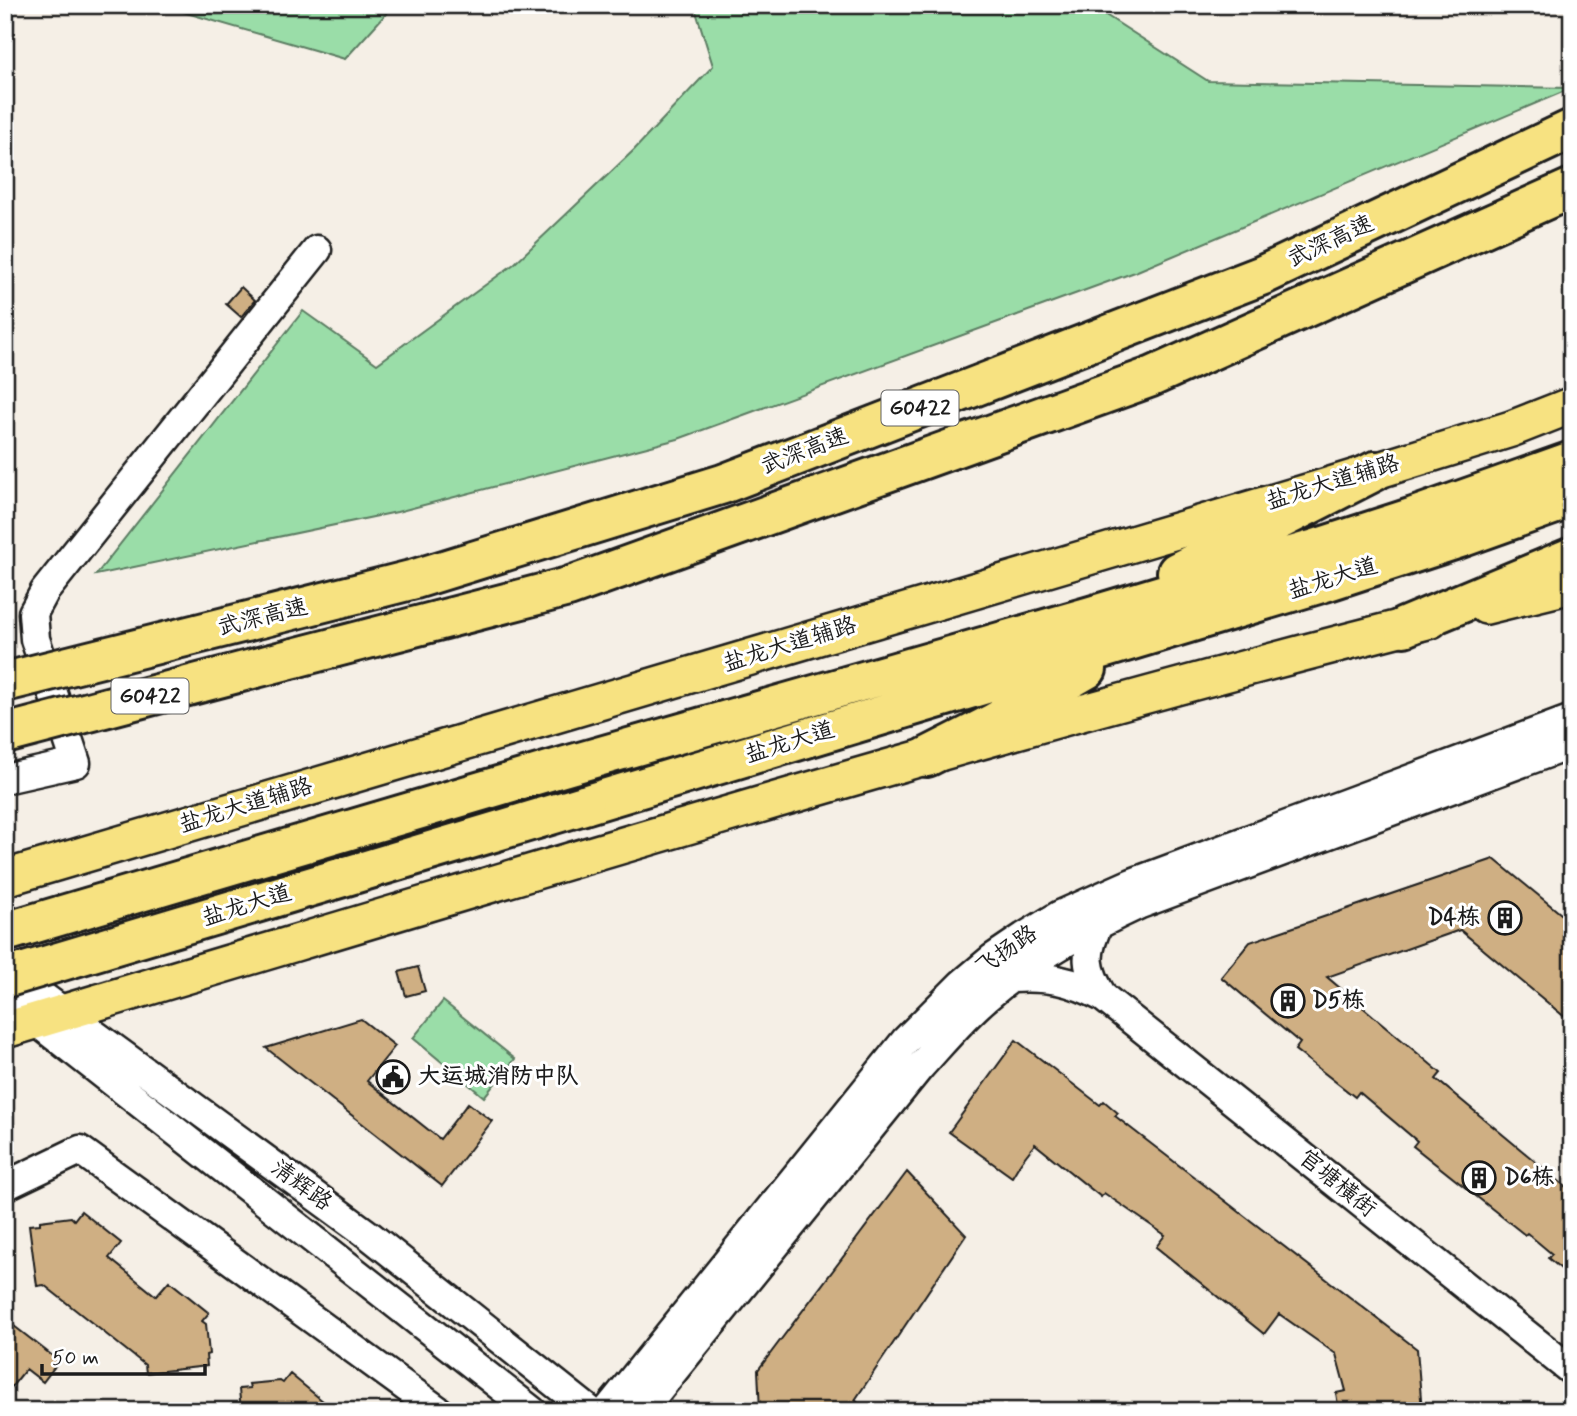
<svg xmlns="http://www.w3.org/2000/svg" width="1577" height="1416" font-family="Mynerve,'LXGW WenKai TC',sans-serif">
<rect width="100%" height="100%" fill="#f5efe6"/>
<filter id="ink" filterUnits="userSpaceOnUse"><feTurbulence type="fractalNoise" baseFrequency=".0143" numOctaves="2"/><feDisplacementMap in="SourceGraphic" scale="14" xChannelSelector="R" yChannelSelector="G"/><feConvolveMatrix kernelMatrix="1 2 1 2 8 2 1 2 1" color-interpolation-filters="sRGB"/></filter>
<g filter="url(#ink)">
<path fill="#9adda8" stroke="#5b7c62" stroke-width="2" d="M159,5H394L345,59Z
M694,5H1090L1208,81L1572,88L1135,272L678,439L397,512L96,575L303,311L377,364L514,264L634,150L713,66Z
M443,1001L515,1059L484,1097L413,1038Z"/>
<path fill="#cfaf83" stroke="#1c1c1c" stroke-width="2" d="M241,287L255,300L241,317L226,304Z
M1494,859L1572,923V1023L1460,930L1327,977L1441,1073L1436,1079L1572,1192V1278L1548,1258L1552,1254L1527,1233L1525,1235L1413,1146L1417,1141L1359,1092L1355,1097L1295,1050L1300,1043L1221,977L1250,942Z
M418,967L425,991L406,996L399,972Z
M361,1019L395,1046L367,1081L440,1139L468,1103L492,1121L442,1186L266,1048Z
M1016,1040L1100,1105L1104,1101L1118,1113L1115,1116L1417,1349L1422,1411H1339L1336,1393L1346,1391L1336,1354L1279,1314L1264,1334L1156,1247L1165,1235L1104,1193L1101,1197L1035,1144L1021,1162L1012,1177L949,1132Z
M907,1172L966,1235L855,1400L867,1411H760L758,1370Z
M81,1211L121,1243L109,1258L156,1296L169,1281L209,1313L202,1321L206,1324L209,1354L206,1355L207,1366L146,1373L145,1365L87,1319L44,1285L37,1286L29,1225L40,1224V1221L71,1217L74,1220Z
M5,1319L59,1361L43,1382L26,1369L5,1395Z
M290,1374L335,1411H241L239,1389L250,1388L249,1384L280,1381L283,1383Z"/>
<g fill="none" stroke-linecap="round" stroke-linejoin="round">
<defs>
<path id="minor" d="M5,779L76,763L35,639L33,613L45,591L317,250
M1099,923C1084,954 1085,968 1103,997
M5,969L370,1236L590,1411
M1012,978C1049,976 1070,980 1103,997L1572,1371
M5,997L532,1411
M5,1186L80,1150L439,1411
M607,1411L905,1041L962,984L993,958L1024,937L1060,915L1132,883L1572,719
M641,1411L919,1068C941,1044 962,1018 987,997C1032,958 1086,929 1140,904L1572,744"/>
<path id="major" d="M1486,606L1572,585
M5,878L1321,488L1511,429L1572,405
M5,1030C479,889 952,741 1431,620"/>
<path id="highway" d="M1177,572L1375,471
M245,622L415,579L723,484L1263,275L1572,129
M1404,627L1572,557
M294,658L568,587L1151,377L1572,188
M927,757L994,723L1087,669
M584,805L1328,581L1460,538L1572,498
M5,932L566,766L1091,616L1312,550L1414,517L1572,461"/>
</defs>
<use href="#minor" stroke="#1c1c1c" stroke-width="33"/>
<use href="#major" stroke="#1c1c1c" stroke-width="40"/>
<use href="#highway" stroke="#1c1c1c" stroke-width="44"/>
<use href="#minor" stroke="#fff" stroke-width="28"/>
<use href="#major" stroke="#f7e281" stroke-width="35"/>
<use href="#highway" stroke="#f7e281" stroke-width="38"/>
<defs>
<path id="highway-bridge" d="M5,682L245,622
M5,734L294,658
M5,978L584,805"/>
</defs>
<use href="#highway-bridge" stroke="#1c1c1c" stroke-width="44" stroke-linecap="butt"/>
<use href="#highway-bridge" stroke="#f7e281" stroke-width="38"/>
</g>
</g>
<defs>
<symbol id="building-ring" viewBox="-11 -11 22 22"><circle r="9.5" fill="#fff" stroke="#1c1c1c" stroke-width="1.5"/><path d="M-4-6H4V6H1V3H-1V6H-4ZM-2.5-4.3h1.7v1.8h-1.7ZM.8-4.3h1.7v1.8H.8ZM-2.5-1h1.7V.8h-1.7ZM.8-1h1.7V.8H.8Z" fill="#1c1c1c"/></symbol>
<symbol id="civic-ring" viewBox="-11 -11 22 22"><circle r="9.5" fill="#fff" stroke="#1c1c1c" stroke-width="1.5"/><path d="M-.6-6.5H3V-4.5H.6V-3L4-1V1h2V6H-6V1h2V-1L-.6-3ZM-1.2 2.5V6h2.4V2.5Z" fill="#1c1c1c"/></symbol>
</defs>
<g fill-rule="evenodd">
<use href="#building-ring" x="1486" y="899" width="38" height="38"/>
<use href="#building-ring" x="1269" y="982" width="38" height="38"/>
<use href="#civic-ring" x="374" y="1058" width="38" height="38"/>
<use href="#building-ring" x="1460" y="1159" width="38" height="38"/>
</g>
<g text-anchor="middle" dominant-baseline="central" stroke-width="6" stroke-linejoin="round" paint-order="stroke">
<g fill="#fff" stroke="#606060" stroke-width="2">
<rect x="881.5" y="390.5" width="77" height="35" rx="5"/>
<rect x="111.5" y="678.5" width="77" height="35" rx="5"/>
</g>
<g font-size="21" font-weight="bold" fill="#1c1c1c">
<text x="920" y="408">G0422</text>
<text x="150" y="696">G0422</text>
</g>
<g font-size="23" fill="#1c1c1c" stroke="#fff">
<text transform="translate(1331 242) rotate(-25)">武深高速</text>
<text transform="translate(805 452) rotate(-21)">武深高速</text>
<text transform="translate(1333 483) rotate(-17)">盐龙大道辅路</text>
<text transform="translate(1333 579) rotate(-17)">盐龙大道</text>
<text transform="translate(263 618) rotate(-14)">武深高速</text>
<text transform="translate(790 645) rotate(-17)">盐龙大道辅路</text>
<text transform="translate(790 743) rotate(-17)">盐龙大道</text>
<text transform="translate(246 806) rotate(-17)">盐龙大道辅路</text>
<text transform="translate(247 906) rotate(-17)">盐龙大道</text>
<text transform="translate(1007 951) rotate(-35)">飞扬路</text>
<text transform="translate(1337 1184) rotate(39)">官塘横街</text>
<text transform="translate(301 1186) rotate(36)">清辉路</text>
</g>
<g font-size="23" font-weight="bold" fill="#1c1c1c" stroke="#fff" text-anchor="start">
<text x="1480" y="918" text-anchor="end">D4栋</text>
<text x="1312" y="1001">D5栋</text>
<text x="418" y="1077">大运城消防中队</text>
<text x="1504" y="1178">D6栋</text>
</g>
</g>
<rect width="1577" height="1416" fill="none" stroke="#fff" stroke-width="28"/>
<rect x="14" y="14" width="1549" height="1388" fill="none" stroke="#1c1c1c" stroke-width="2.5" filter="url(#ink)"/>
<path d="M42 1364v10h163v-10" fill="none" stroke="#1c1c1c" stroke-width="3.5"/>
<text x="52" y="1364" font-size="21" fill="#1c1c1c" stroke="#ffffff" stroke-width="5" paint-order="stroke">50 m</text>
</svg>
